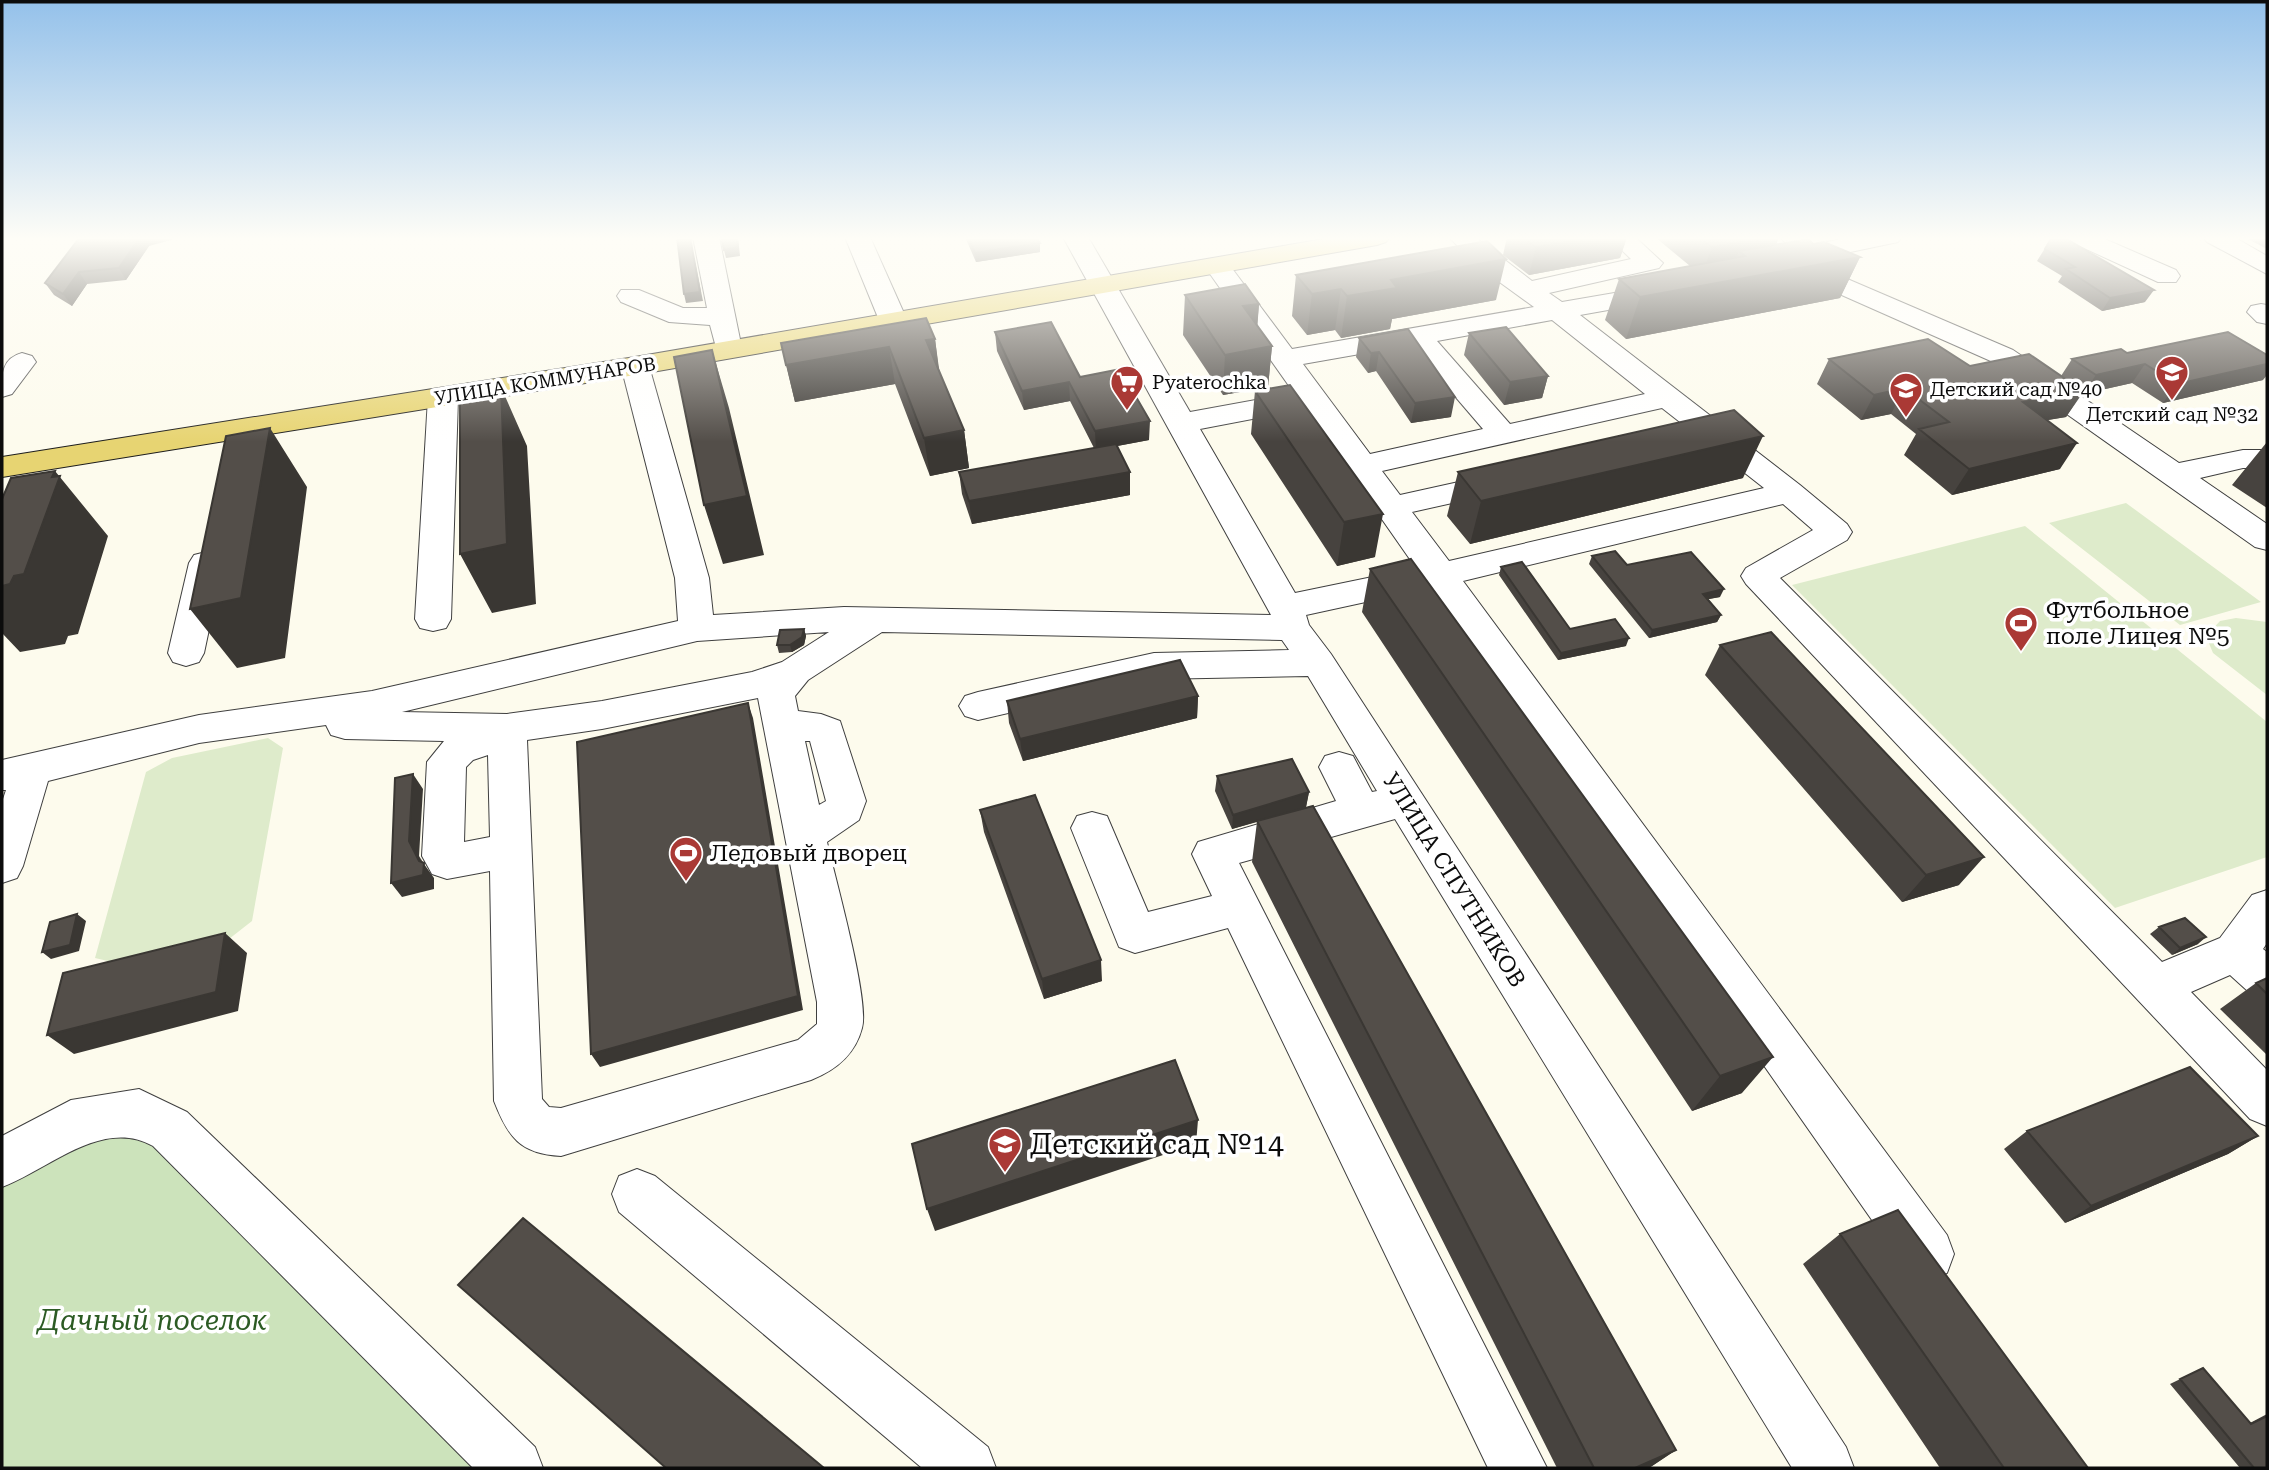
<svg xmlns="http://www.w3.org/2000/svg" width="2269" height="1470" font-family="'Roboto Serif',serif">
<rect width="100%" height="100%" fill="#fdfbed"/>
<path fill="#cce3bb" d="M71,1124L170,1129L514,1468H2V1163Z"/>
<path fill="#deebcb" d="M2126,503L2261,602L2180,625L2049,523Z
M2025,526L2267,722V857L2115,908L1792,585Z
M2236,618L2267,622V695L2213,653L2206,636L2220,621Z
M268,738L283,748L252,921L229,939L125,965L95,958L146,772L172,758Z"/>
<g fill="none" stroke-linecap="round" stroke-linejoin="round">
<defs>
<path id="minor" d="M693,237H719L742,349L738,355L728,357L718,355L710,325L669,322L621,302L617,296L621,290H639L683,308H707Z
M845,237H870L907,320L903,326H883L879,320Z
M1063,237H1088L1190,412L1294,393L1203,264L1207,259H1225L1292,349L1534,307L1476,265L1449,237H1475L1532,281L1631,259L1608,237H1635L1663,263L1659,268L1549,293L1562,302L1661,285L1670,287L1674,293L1670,299L1580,315L1800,485L1847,524L1852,532L1847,540L1780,578L2162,962L2220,938L2252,895L2267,890V943L2263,949L2267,952V1000L2251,994L2230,975L2191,992L2267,1070V1126L2250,1119L1746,584L1741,576L1746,568L1813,530L1783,504L1463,581L1947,1235L1954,1254L1947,1273L1928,1280L1909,1273L1430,588L1306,615L1309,625L1331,654L1846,1447L1854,1468H1792L1395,819L1239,863L1547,1468H1488L1228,928L1135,953L1119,947L1071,828L1077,816L1092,812L1107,816L1148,912L1212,896L1192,854L1198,842L1336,801L1319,767L1325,756L1339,752L1353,756L1372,792L1377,791L1308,676L1154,679L978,720L965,716L959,706L965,696L978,692L1154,653L1289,650L1282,640L882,632L808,680L795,696L798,711L821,714L840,721L866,801L859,820L827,842C835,878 870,1001 862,1028C855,1055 836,1070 811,1080L561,1156C520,1154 508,1137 494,1101L490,871L447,879L432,874L422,856L427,762L444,741L345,739L331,735L326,725L199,743L48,781L23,866L17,878L2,883V802L6,790H2V760L199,715L372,691L678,621L675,578L621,366L625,360L635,357L645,360L649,366L709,578L713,615L844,607L1271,615ZM1552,320L1645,394L1510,424L1437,341ZM1411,345L1483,429L1370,454L1303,364ZM1662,408L1764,488L1449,561L1412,512L1515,489L1520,482L1515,475L1504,472L1400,495L1382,471ZM1305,409L1416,568L1295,593L1200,429ZM829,632L782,662L752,672L602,701L507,714L402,712L697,641ZM758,698L817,1002V1024L798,1040L561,1108L549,1107L542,1099L527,740L602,729ZM805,741H810L826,801L819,805ZM488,755L490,837L464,842L466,767L473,760Z
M1749,237H1777L1810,263L2013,350L2179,463L2243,450H2267V468H2243L2200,478L2267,524V550L2255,547L1993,362L1792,273Z
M1851,237H1902L1898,242L1836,255L1827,252L1823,247L1827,242Z
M2067,237H2100L2176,270L2180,276L2176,282H2158L2071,242Z
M2203,237H2234L2267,256V274L2207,242Z
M2261,304L2267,305V324L2257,322L2247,312L2251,306Z
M22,353L32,356L36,362L12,394L2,397C2,377 0,359 22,353Z
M443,389L453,392L458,398L451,619L446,628L433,631L420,628L415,619L428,398L433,392Z
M206,552L218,555L223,563L204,653L199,662L186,666L173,662L168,653L189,563L194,555Z
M139,1089L187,1112L535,1447L543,1468H473L153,1146C102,1117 48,1170 2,1187V1136L71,1100Z
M637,1169L655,1176L988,1447L996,1468H922L619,1212L612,1194L619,1176Z"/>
<path id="major" d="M1335,237H1390L1386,242L1377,245L635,375L2,477V457L635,357Z"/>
</defs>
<use href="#minor" stroke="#3f3f3f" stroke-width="2"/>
<use href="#major" stroke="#1d1d1d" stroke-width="2"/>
<use href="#minor" fill="#fff" fill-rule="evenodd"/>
<use href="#major" fill="#e7d472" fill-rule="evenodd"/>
</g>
<path fill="#47433f" d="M80,237H102L100,238L149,246L126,280L87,284L72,306L54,295L45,283Z
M965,237H1036L1040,252L976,262Z
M1507,237H1627L1620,258L1529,275L1503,255Z
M1655,237H1779L1776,245L1813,244L1860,257L1840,298L1626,339L1605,320L1619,279L1690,266Z
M2052,237L2145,302L2102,311L2058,282L2062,276L2037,261Z
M2244,237H2267V249Z
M1296,275L1496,300L1392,319L1390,329L1341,338L1335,330L1307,335L1292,316Z
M1185,295L1259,304L1257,326L1272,346L1268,387L1223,395L1183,335Z
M1408,329L1451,417L1411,423L1376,371L1368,373L1356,357L1359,338Z
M995,332L1080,377L1149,440L1117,446L1130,495L972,524L962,494L959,472L1094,448L1070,401L1024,410L997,351Z
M1469,333L1548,376L1542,398L1504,405L1464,355Z
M935,339L939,372L964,430L969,468L930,476L895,384L795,402L781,343Z
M2127,353L2263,380L2163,403L2132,383L2083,394H2082L2066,417L2047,420L2060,469L1952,495L1904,455L1916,434L1891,414L1861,420L1817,384L1829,359L1970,366L2061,376L2072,359Z
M1255,391L1375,557L1337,566L1251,434Z
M2267,442V508L2232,485Z
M1458,472L1743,478L1470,544L1447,516Z
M1592,556L1627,565L1720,597L1708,599L1721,615L1717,622L1649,638L1589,564Z
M1501,567L1570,629L1626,646L1558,660L1499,575Z
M1370,569L1742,1093L1692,1111L1362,612Z
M804,629L806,636L804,645L792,652L779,653L777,645Z
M1720,645L1959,885L1902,902L1705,675Z
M1198,696L1197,718L1023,761L1009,723L1007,701Z
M1217,776L1309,792L1306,807L1676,1450L1649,1468H1557L1252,862L1257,822L1232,829L1215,791Z
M980,810L1102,981L1044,999L984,832Z
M2159,927L2198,944L2172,955L2150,934Z
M2267,978V1055L2220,1009L2256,983Z
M2027,1131L2258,1136L2228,1154L2065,1223L2004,1149Z
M1840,1234L2088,1468H1940L1803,1264Z
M2203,1368L2250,1423L2267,1414V1468H2240L2170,1384Z"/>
<path fill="#3a3733" d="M140,237H182L149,246L126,280L119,268Z
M690,237L703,301L686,303L684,294Z
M737,237H738L740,256L726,258L724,250Z
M1594,237H1627L1620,258L1529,275L1536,247Z
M1772,237H1779L1768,263L1739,251L1731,270L1702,275L1712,247Z
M1040,243V252L976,262L975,253Z
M1860,257L1840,298L1626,339L1640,297Z
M1506,259L1496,300L1392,319L1390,329L1341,338L1347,296L1391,280Z
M79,272L87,284L72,306L63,294Z
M1341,289L1335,330L1307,335L1312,294Z
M2154,290L2145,302L2102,311L2110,298Z
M1259,304L1256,344L1243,306Z
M935,339L940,376L926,340Z
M1272,346L1268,387L1223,395L1225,355Z
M889,347L895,384L795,402L786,365Z
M712,350L729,408L764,555L723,564L704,505Z
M1379,352L1376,371L1368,373L1371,353Z
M2145,364L2132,383L2083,394L2096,375Z
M2267,364V375L2263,380L2163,403L2177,384Z
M1548,376L1542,398L1504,405L1510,382Z
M1069,382L1070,401L1024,410L1022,391Z
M501,387L527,446L536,604L492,613L460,554Z
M1904,388L1891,414L1861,420L1874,395Z
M2083,391L2066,417L2006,427L2023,402Z
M1455,397L1451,417L1411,423L1415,403Z
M1150,421L1149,440L1096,450L1095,431Z
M270,428L307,487L285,658L237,668L190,609Z
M964,430L969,468L930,476L924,438Z
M1763,436L1743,478L1470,544L1481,501Z
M2077,443L2060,469L1952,495L1969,469Z
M55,471L108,536L78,634L68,636L65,644L20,652L2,633V586Z
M1130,472V495L972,524L969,501Z
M1383,514L1375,557L1337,566L1344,522Z
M1724,589L1720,597L1699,601L1703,594Z
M1721,615L1717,622L1649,638L1652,630Z
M804,629L806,636L804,645L792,652L790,645Z
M1629,638L1626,646L1558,660L1561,653Z
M1198,696L1197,718L1023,761L1020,739Z
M748,703L753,718L803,1010L600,1067L591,1054Z
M413,774L423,789L419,856L424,864L434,878V889L402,897L391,883L419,861L409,841Z
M1309,792L1306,807L1232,829L1233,815Z
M1984,857L1959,885L1902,902L1926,875Z
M77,914L86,921L79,951L51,959L42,952Z
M225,933L247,953L238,1011L74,1054L47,1035Z
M2206,937L2198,944L2172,955L2180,948Z
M1101,960L1102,981L1044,999L1042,979Z
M1773,1057L1742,1093L1692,1111L1720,1076Z
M1198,1120L1196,1144L935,1231L927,1209Z
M2258,1136L2228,1154L2065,1223L2091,1206Z
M1676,1450L1649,1468H1635Z"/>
<path fill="#534e49" stroke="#3a3733" stroke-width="2" d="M80,237H95L96,238L111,239L118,237H140L119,268L79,272L63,294L45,283Z
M677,237H690L700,292L684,294Z
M721,237H737L738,247L724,250Z
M968,237H1036L1040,243L975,253Z
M1522,237H1594L1536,247Z
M1699,237H1772L1712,247Z
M2052,237H2063L2154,290L2110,298L2066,269L2075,267L2045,249Z
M1808,239L1813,244L1824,242L1860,257L1640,297L1619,279L1745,256L1739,251Z
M1487,241L1506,259L1391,280L1397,288L1347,296L1341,289L1312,294L1296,275Z
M1245,284L1259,304L1243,306L1272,346L1225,355L1185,295Z
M926,318L935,339L926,340L964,430L924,438L889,347L786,365L781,343Z
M1051,322L1080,377L1120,369L1150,421L1095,431L1069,382L1022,391L995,332Z
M1506,327L1548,376L1510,382L1469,333Z
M1408,329L1455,397L1415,403L1379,352L1371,353L1359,338Z
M2228,332L2267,355V364L2177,384L2145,364L2096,375L2072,359L2121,349L2127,353Z
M1928,339L1970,366L2029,354L2083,391L2023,402L2077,443L1969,469L1919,429L1949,422L1904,388L1874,395L1829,359Z
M712,350L747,496L704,505L674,357Z
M1290,385L1383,514L1344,522L1255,391Z
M501,387L507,544L460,554V394Z
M1734,410L1763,436L1481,501L1458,472Z
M270,428L241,598L190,609L226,436Z
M1116,444L1130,472L969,501L959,472Z
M55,471L52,477L60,476L24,574L14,576L10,584L2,586V499L11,478Z
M1615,551L1627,565L1691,552L1724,589L1703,594L1721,615L1652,630L1592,556Z
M1411,559L1773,1057L1720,1076L1370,569Z
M1522,562L1570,629L1615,619L1629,638L1561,653L1501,567Z
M804,629L802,637L790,645H777L780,630Z
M1771,632L1984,857L1926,875L1720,645Z
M1180,660L1198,696L1020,739L1007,701Z
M748,703L798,996L591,1054L577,742Z
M1292,759L1309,792L1233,815L1217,776Z
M413,774L409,841L419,861L424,863L423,875L391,883L395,778Z
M1035,795L1101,960L1042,979L980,810Z
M1313,806L1676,1450L1635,1468H1594L1257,821Z
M77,914L70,945L42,952L50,922Z
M2185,918L2206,937L2180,948L2159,927Z
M225,933L216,992L47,1035L63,973Z
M2267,978V994L2256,983Z
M1175,1060L1198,1120L927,1209L912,1144Z
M2190,1067L2258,1136L2091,1206L2027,1131Z
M1898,1210L2088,1468H2004L1840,1234Z
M523,1218L824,1468H666L458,1285Z
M2203,1368L2251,1424L2267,1416V1468H2254L2180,1379Z"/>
<linearGradient id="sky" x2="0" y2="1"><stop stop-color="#94c1ea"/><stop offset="0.54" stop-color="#fefdf7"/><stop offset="1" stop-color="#fefdf7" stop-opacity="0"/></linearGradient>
<rect width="2269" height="442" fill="url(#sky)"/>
<defs>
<symbol id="school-pin" viewBox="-11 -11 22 30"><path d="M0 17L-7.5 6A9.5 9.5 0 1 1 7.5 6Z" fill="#aa3935" stroke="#fff"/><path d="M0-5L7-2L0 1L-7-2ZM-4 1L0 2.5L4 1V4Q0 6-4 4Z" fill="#fff"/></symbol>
<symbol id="supermarket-pin" viewBox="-11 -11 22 30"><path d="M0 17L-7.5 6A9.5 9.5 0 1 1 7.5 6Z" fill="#aa3935" stroke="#fff"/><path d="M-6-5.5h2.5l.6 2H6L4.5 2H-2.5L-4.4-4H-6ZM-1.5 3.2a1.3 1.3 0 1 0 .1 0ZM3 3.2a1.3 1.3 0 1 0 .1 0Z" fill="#fff"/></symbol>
<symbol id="stadium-pin" viewBox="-11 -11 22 30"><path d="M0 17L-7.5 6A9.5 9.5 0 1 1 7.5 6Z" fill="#aa3935" stroke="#fff"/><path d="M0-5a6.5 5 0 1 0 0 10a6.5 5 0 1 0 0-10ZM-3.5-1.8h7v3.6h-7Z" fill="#fff"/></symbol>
</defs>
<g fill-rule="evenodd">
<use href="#school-pin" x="2153" y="353" width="38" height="52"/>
<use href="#supermarket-pin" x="1108" y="363" width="38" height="52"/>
<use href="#school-pin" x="1887" y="370" width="38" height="52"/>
<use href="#stadium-pin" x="2002" y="604" width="38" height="52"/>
<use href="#stadium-pin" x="667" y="834" width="38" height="52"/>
<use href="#school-pin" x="986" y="1125" width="38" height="52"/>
</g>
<g text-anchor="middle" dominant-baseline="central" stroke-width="7" stroke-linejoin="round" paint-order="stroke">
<g font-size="19" fill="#0c0c0c" stroke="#fff">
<text transform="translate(545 381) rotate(-9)">УЛИЦА КОММУНАРОВ</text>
</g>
<g font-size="19" fill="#0c0c0c" stroke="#fff" text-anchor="start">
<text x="1152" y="382">Pyaterochka</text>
<text x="1930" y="389">Детский сад №40</text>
<text x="2172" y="414" text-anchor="middle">Детский сад №32</text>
</g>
<g font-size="23" fill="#0c0c0c" stroke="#fff" text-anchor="start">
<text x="2046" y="610">Футбольное<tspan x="2046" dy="26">поле Лицея №5</tspan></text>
<text x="710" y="853">Ледовый дворец</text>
</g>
<g font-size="23" fill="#0c0c0c" stroke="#fff">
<text transform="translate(1454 880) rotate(58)">УЛИЦА СПУТНИКОВ</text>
</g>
<g font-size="28" fill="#0c0c0c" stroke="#fff" text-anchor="start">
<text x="1030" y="1144">Детский сад №14</text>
</g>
<g font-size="28" font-style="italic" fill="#2c5b24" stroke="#fff">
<text x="152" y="1320">Дачный поселок</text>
</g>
</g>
<rect width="2269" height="1470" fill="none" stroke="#0c0c0c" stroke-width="7"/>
</svg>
